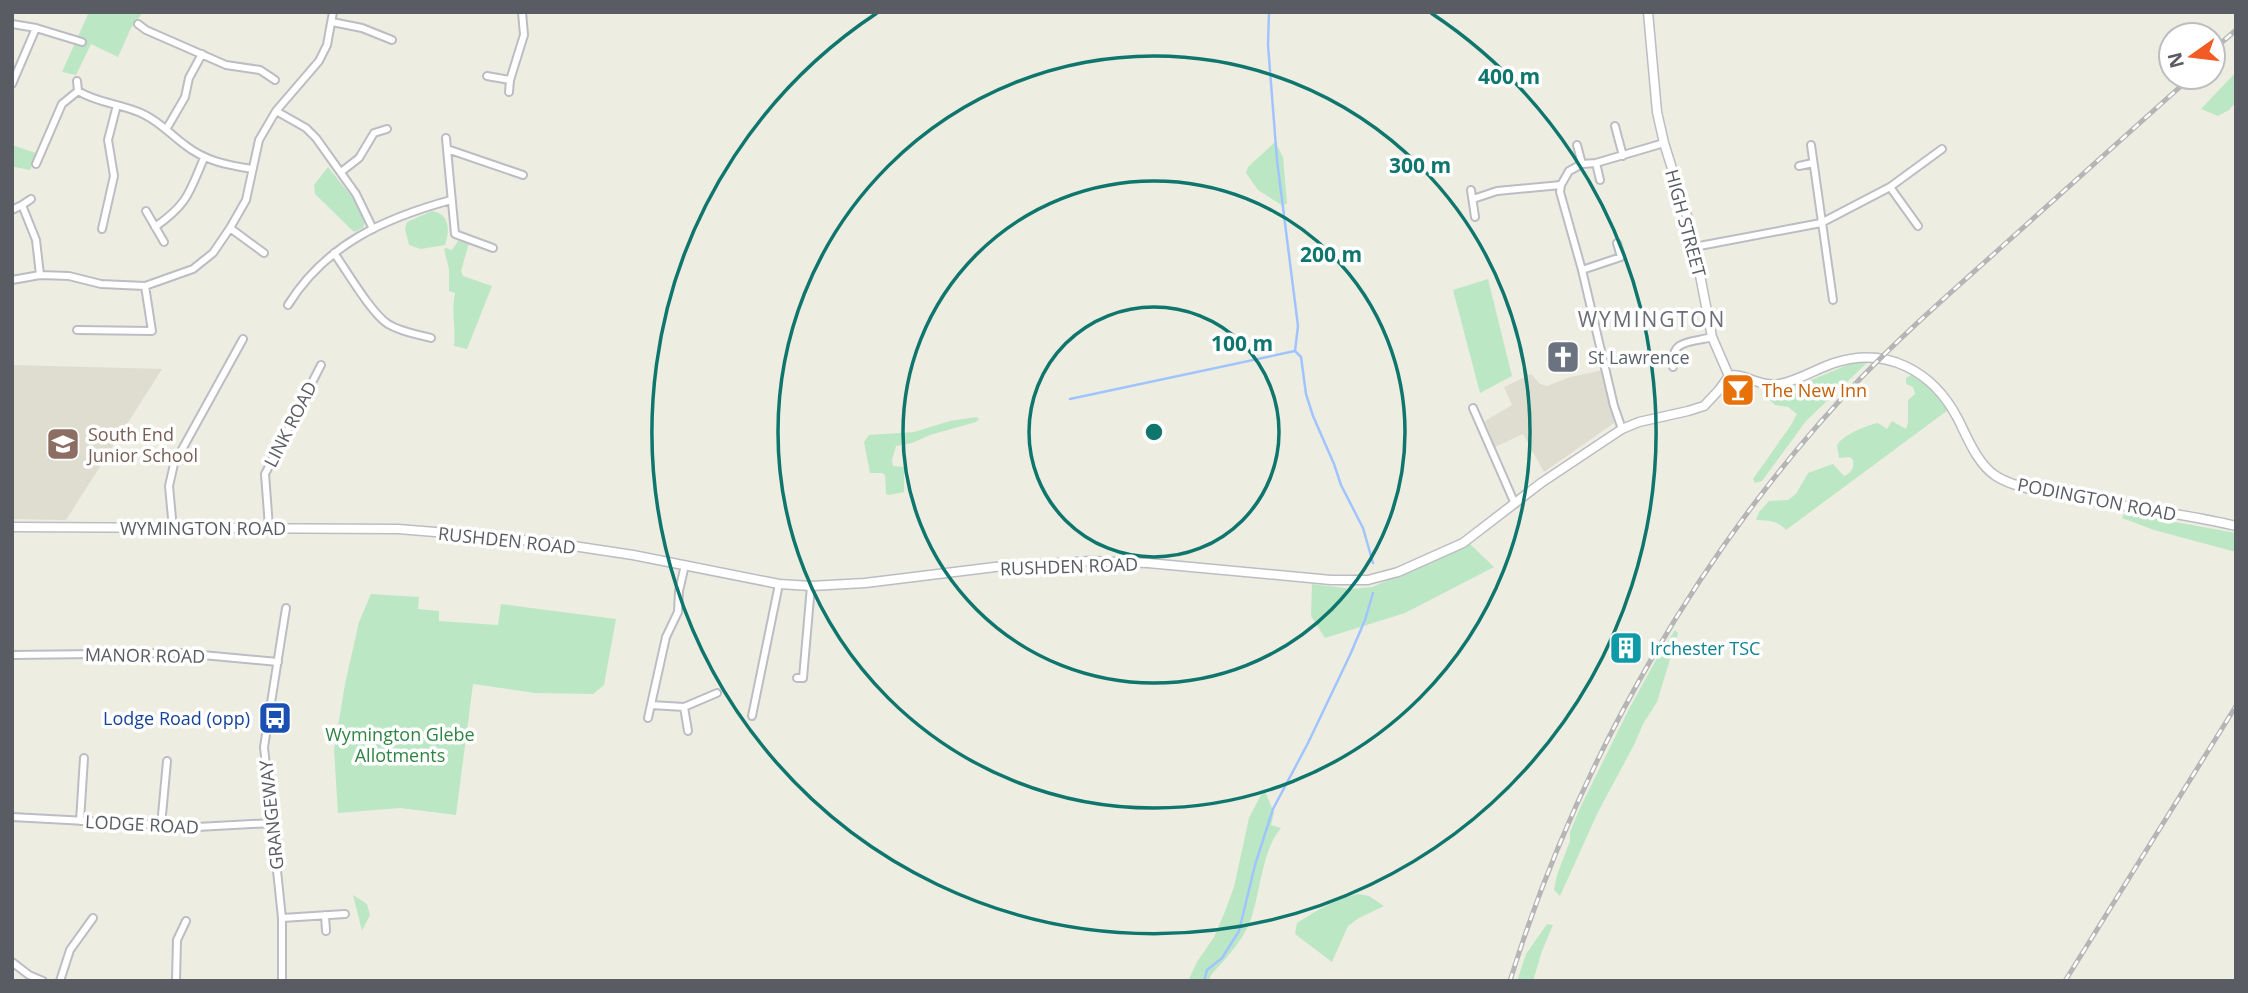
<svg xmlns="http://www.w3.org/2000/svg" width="2248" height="993" font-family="'Open Sans',sans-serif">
<rect width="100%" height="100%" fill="#eeede1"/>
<path fill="#deddd0" d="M12,365L162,369L66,520L12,519Z
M1603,370L1614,423L1544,472L1523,434L1495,447L1485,421L1512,405L1504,387L1531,374L1540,384L1547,386L1570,377Z"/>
<path fill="#bce7c4" d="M89,12H143L131,28L118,57L91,44L76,75L62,72Z
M2236,72V102L2229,110L2218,116L2201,109Z
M1275,142L1283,157L1287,203L1283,206L1258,190L1246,173L1248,167Z
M12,145L36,153L30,170L15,167L12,168Z
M328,167L355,201L365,222L363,228L354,232L315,194L314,185Z
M432,211C450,214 450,230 445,245L421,249L409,245L405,229L407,222Z
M458,241L469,243L461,271L463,276L492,286L467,349L454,346C456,328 451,311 455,293L449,291V269L444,249L446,248L452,250Z
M1488,279L1512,376L1480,393L1453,290Z
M1870,360L1806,421L1762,481L1755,483L1753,479L1791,425L1797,414L1788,407L1775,405L1762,392L1789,389L1855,362Z
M1911,375L1928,386L1948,410L1786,530C1779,521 1766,520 1756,520L1759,512L1769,501L1788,500L1796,494L1808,473L1833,464L1844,476C1852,472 1854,469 1853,460L1850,457L1839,458L1837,445C1843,435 1867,425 1878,423L1887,429L1892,421L1906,429L1908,422V400L1915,394L1913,387L1906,384V378Z
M976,417L979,419L976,422L930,435L912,443L896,446L892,460L893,466L904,467V492L889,495L886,494L885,475L882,473H870L864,442L869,435L914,432L950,421Z
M2125,513L2236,533V552L2154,530L2122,518Z
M1470,544L1494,567L1405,613L1325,638L1311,616L1312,584L1352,589L1372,587Z
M371,594L419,597L418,609L439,611V621L498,625L501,604L616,619L604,685L593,694L535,693L473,684L456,815L400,808L338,813L334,750L345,684L359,622Z
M1675,630L1678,633L1657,702L1643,724L1635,743L1598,812L1560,896L1554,890L1557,875L1570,841V832L1580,808L1628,711L1657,658Z
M1264,789L1274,813L1271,825L1281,828C1263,849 1261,886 1253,912C1247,937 1228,956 1211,975L1209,981H1188L1197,962L1214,937L1224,914L1234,887L1249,818Z
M1358,894L1369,896L1384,906L1359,918L1348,926L1332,962L1295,934L1297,923C1316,911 1335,899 1358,894Z
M353,895L367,904L370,915L362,931Z
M1547,924L1553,925L1542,951L1533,981H1517L1526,954Z"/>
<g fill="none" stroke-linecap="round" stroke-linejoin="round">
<path stroke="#a0c4ff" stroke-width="2.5" d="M1269,12L1268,45L1277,160L1298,326L1295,351L1301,357L1306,394L1313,416L1334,464L1341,485L1363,528L1373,563
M1070,399L1295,351
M1204,981L1207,970L1222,958L1239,931L1255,865L1273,809L1308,743L1350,655L1365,620L1373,593"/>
<defs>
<path id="minor" d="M332,22L362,28L392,40
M12,24L36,28L82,42
M138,24L146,30L226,65L260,70L275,80
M487,76L510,80L524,35L522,12
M77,81L78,91C99,104 124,104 145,115C161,123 171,135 185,145C205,161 227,165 252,169
M12,84L36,28
M509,92L510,80
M276,111L306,128L316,138L356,194L373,229
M1615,126L1623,156
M167,128L185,97L189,78L202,54
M446,138L447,149
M1577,145L1582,164
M1811,145L1833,300
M1596,163L1600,180
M36,164L62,104L78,91
M1799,166L1813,163
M341,172L359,158L374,133L387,129
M1890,187L1918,226
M1471,190L1475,217
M1473,199L1497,191L1561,185
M22,205L31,199
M12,210L22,205L36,240L40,275
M146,211L164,242
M155,227C188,204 189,193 204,158
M230,228L264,253
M102,229L114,176L108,140L117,105
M1694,247L1821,223L1890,187L1942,149
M493,248L455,234L447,149L523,175
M334,253C347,271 371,313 388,324C401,332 416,334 431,338
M1582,270L1621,257L1617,243
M12,280L40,275L69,276L101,284L145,286L193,269L213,253L230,228L246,200L259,140L276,111L319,61L327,45L333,12
M288,305C326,244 385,218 451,200
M77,330L152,331L145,286
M1673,367C1670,339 1690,343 1712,337
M1473,408L1515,504
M1622,429L1614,406L1582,270L1560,192L1561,185L1569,171L1582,164L1596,163L1664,143
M269,527L265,474L321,365
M173,529L169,486L174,464L243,339
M12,655L181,653L278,662
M797,678H803L811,586
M651,705L684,707L717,693
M684,707L688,731
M752,716L779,584
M648,718L666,637L678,612L679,591L685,565
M12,817L197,827L272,823
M80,821L84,758
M161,826L167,761
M325,915L326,931
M282,918L345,914
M12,962L29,975L43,981
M60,981L70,950L93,918
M176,981L177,940L186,921
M282,981V918L264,747L286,608"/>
<path id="tertiary" d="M1648,12L1657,112L1664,143L1691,229L1712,337L1729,376
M1729,376C1743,372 1760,388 1780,384C1799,380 1816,369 1834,363C1887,346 1933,371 1958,419C1967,437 1978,465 1996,476C2015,488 2041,491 2062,495C2120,507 2179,512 2236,526
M12,527L398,529L485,536L560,544L633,555L779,584L811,586L865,583L995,567L1090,561L1148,563L1331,580H1368L1398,572L1463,543L1541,483L1622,429L1639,422L1688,411L1704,406L1719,390L1729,376"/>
</defs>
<use href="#minor" stroke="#bcbdc4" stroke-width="10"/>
<use href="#tertiary" stroke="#bcbdc4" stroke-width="11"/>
<use href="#minor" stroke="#fff" stroke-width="6"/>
<use href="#tertiary" stroke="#fff" stroke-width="8"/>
<defs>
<path id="rail" d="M2213,50L2236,30
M1510,981C1577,763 1701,546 1858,381C1905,332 1956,288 2006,243C2068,187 2130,132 2191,77
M2065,981L2236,706"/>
</defs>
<use href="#rail" stroke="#b5b5b6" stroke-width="5"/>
<use href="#rail" stroke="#fff" stroke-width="2.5" stroke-dasharray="8" stroke-linecap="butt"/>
</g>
<g fill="none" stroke="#0f766e" stroke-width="3.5">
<circle cx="1154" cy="432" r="125"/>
<circle cx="1154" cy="432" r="251"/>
<circle cx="1154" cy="432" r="376"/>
<path d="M1431 13A502 502 0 1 1 877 13"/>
</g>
<defs>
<symbol id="church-square" viewBox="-11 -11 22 22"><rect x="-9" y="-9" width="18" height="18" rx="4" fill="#6b7280" stroke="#fff"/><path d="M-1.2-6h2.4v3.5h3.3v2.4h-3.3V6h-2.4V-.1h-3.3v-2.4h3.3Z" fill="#fff"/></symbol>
<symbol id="bar-square" viewBox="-11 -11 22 22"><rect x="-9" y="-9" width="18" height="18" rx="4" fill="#e8710a" stroke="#fff"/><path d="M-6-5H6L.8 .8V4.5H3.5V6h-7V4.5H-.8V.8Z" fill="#fff"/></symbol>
<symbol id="school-square" viewBox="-11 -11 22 22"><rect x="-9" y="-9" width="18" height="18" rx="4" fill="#8d6e63" stroke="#fff"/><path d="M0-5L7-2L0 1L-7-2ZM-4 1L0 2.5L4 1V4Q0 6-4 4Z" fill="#fff"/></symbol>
<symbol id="building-square" viewBox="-11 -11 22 22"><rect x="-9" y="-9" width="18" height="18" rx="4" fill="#0f9aa8" stroke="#fff"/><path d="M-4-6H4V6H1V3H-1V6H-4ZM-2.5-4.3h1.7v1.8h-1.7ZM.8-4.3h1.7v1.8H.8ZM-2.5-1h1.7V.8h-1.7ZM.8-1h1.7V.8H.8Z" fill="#fff"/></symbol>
<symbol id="bus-square" viewBox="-11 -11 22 22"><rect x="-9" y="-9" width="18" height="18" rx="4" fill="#1a4fb4" stroke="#fff"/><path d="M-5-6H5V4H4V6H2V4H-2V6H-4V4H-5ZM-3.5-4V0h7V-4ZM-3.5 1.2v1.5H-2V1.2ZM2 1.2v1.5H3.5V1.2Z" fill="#fff"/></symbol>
</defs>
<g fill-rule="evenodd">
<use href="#church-square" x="1544" y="338" width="38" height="38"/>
<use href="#bar-square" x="1719" y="371" width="38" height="38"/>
<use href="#school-square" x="44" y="425" width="38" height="38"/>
<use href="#building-square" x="1607" y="629" width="38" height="38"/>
<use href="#bus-square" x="256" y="699" width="38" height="38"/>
</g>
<g text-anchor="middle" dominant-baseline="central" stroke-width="7" stroke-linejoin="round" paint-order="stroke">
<g font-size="18" fill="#5a5c63" stroke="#fff">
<text transform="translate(1686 223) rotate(75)">HIGH STREET</text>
<text transform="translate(290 424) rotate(-63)">LINK ROAD</text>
<text transform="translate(2097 499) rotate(11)">PODINGTON ROAD</text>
<text x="203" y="528">WYMINGTON ROAD</text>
<text transform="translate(507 540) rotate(6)">RUSHDEN ROAD</text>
<text transform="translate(1069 566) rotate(-2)">RUSHDEN ROAD</text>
<text transform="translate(145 655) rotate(1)">MANOR ROAD</text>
<text transform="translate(271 815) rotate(-96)">GRANGEWAY</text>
<text transform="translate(142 824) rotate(3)">LODGE ROAD</text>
</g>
<g font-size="18" fill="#5b616d" stroke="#fff" text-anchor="start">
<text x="1588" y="357">St Lawrence</text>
</g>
<g font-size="18" fill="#c56008" stroke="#fff" text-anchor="start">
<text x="1762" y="390">The New Inn</text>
</g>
<g font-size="18" fill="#785e54" stroke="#fff" text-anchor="start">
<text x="88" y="434">South End<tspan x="88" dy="21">Junior School</tspan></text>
</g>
<g font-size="18" fill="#0d838f" stroke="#fff" text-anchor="start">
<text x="1650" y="648">Irchester TSC</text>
</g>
<g font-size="18" fill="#164399" stroke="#fff" text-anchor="end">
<text x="250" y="718">Lodge Road (opp)</text>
</g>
<g font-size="18" fill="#308544" stroke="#fff">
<text x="400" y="734">Wymington Glebe<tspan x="400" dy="21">Allotments</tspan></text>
</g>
<g font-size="21" letter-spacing="2" fill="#6b6e75" stroke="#fff">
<text x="1652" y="319">WYMINGTON</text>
</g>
</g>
<circle cx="1154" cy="432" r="10" fill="#0f766e" stroke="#fff" stroke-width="3.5"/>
<g font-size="21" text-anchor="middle" font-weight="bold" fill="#0f766e" stroke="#fff" stroke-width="7" stroke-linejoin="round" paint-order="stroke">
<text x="1509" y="84">400 m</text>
<text x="1420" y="173">300 m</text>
<text x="1331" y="262">200 m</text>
<text x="1242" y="351">100 m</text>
</g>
<rect width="2248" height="993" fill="none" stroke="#5a5c63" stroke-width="28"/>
<g transform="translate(2192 56) rotate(256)"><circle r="33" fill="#ffffff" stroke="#bdbec1" stroke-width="2"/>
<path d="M0-5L12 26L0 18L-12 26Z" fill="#f25b24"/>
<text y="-10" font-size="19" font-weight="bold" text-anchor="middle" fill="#5a5c63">N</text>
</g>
</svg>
